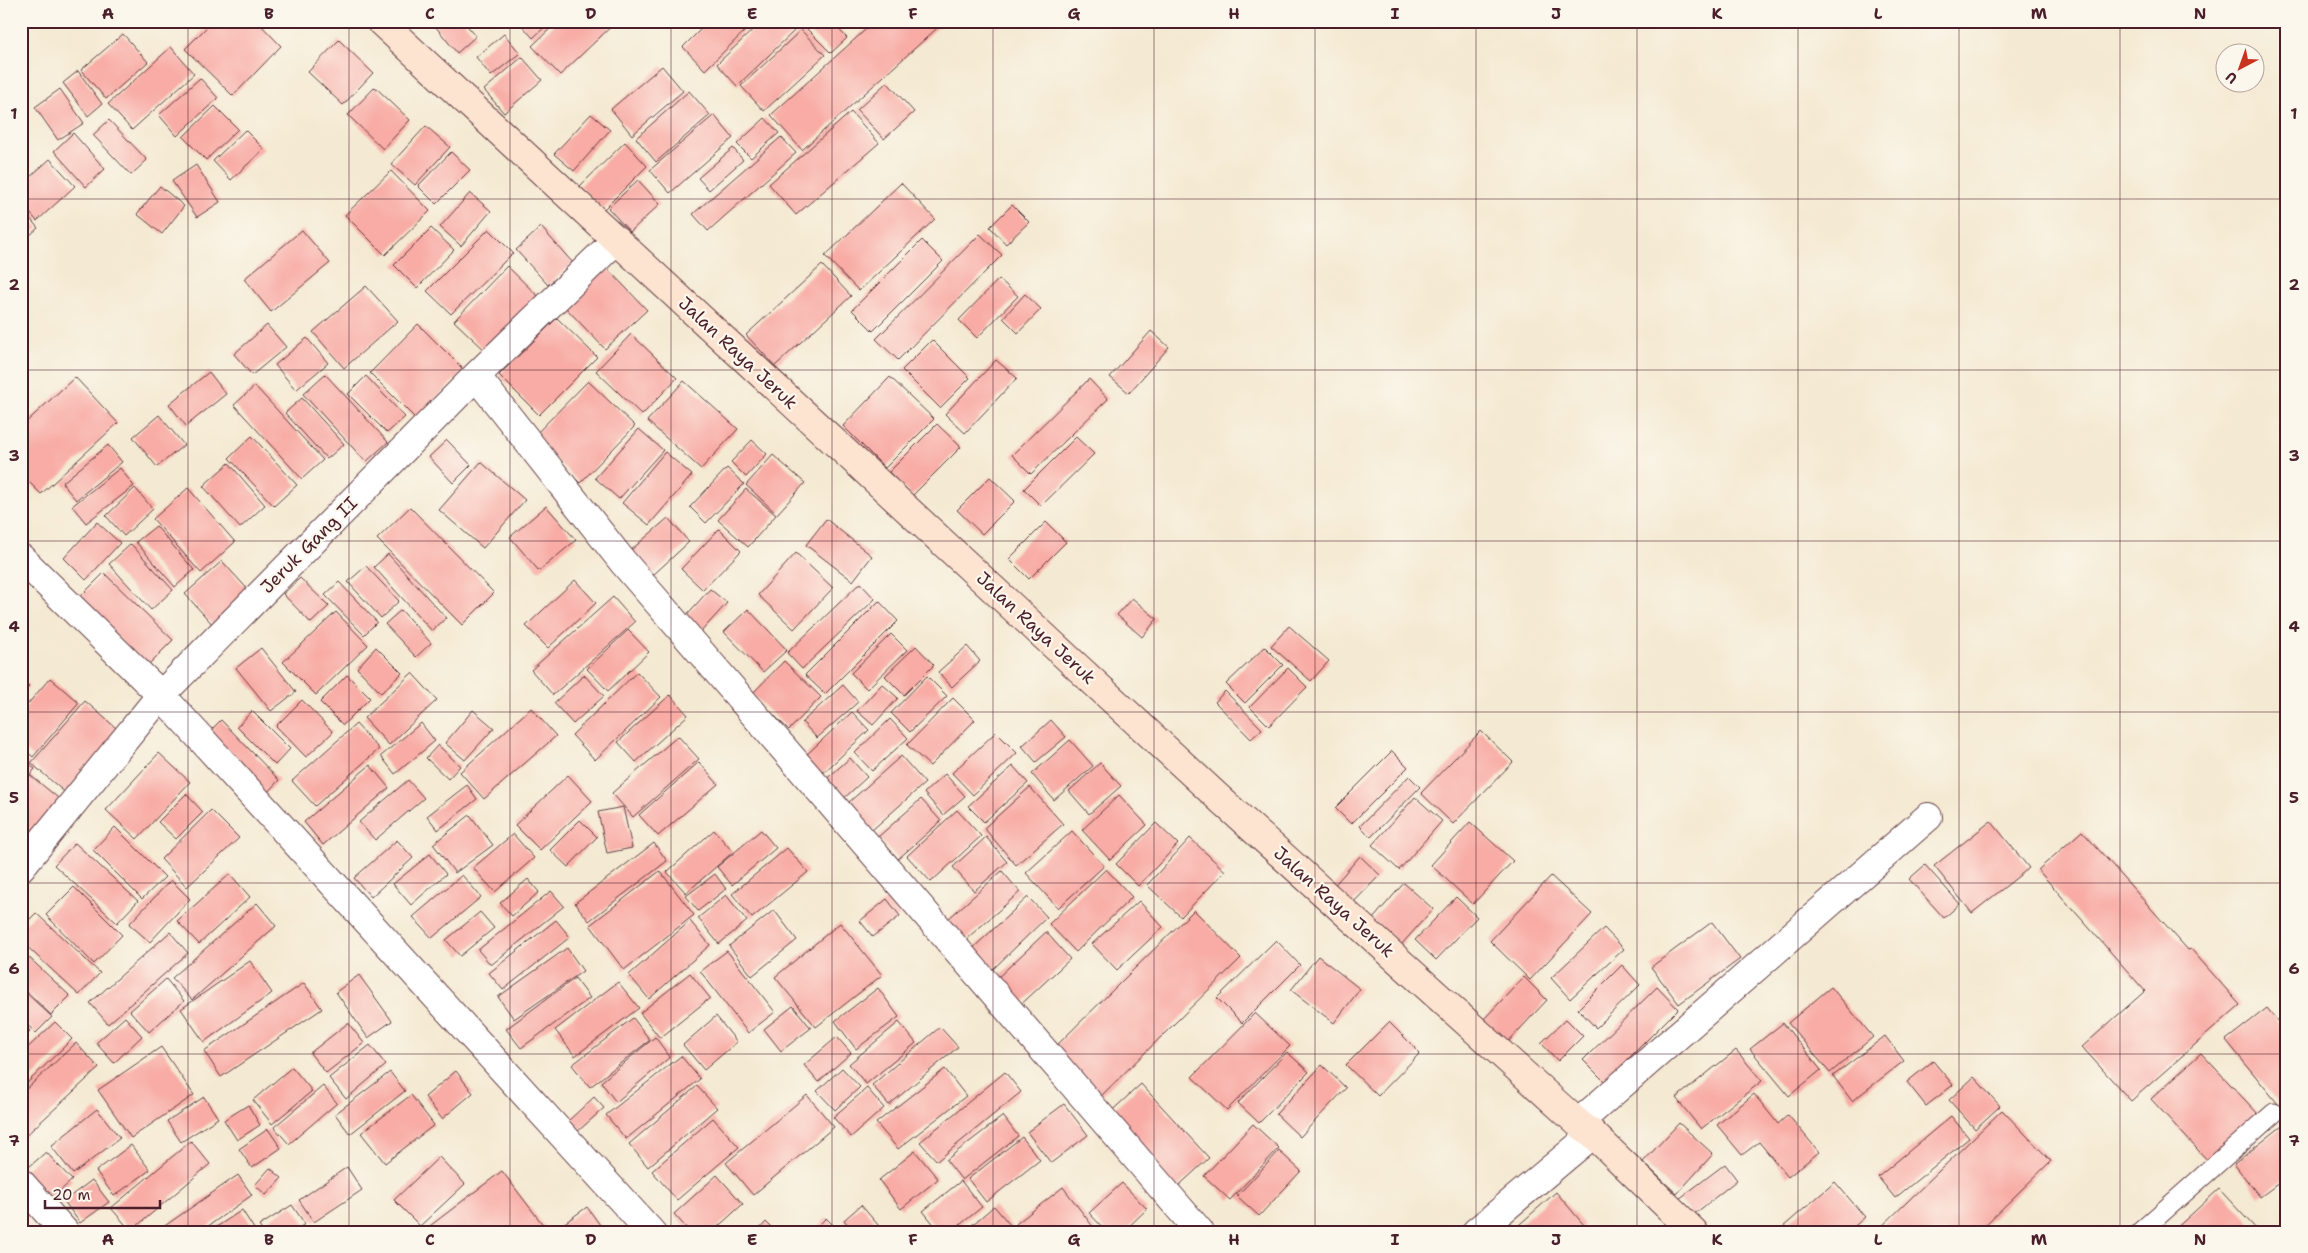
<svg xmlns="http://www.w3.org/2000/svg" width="2308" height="1253" font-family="'Shantell Sans',sans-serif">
<rect width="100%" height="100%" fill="#fbf7ec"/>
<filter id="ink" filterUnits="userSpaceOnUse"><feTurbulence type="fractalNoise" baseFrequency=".02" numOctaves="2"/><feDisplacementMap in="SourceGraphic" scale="10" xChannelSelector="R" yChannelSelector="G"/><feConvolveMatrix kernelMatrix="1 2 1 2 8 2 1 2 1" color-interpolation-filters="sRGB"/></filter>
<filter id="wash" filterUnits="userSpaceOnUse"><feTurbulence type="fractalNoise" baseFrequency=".0096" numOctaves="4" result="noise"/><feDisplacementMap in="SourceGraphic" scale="20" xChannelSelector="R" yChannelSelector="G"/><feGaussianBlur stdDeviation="1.12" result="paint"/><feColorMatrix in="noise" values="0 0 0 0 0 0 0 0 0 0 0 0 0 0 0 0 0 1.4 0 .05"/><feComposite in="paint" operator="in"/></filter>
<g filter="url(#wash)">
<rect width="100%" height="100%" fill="#f4e9d2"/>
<g id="blocks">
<path fill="#f8aca5" d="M118,21H128L122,26Z
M213,21H257L281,46L233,96L185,49Z
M431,21H463L476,36L457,53Z
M518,21H551L533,38Z
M558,21H617L560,75L532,46Z
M709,21H755L705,70L683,47Z
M762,21H787L795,30L737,86L717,64Z
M808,21H831L847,38L831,53L804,26Z
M875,21H945L802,150L771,115Z
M801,30L825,55L764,111L741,86Z
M123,34L148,62L106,99L81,70Z
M504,34L520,53L491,76L476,57Z
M339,40L373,73L343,105L308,72Z
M171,47L194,74L132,130L108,104Z
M522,57L542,80L504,113L484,90Z
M662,66L683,91L632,135L611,109Z
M78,71L102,104L88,116L63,83Z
M200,78L218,98L177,136L159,115Z
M887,82L914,112L884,139L857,110Z
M375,87L410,120L383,149L348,115Z
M60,89L84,123L58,140L35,107Z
M689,91L710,115L656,162L636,138Z
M215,106L238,129L206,160L183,137Z
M851,112L879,143L796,215L769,184Z
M591,114L610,130L574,171L554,154Z
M714,115L733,138L670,193L650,170Z
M765,118L779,133L751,158L737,144Z
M109,120L147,160L131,175L93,135Z
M426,126L450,147L415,185L391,164Z
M245,130L264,149L231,180L213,161Z
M73,133L105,169L86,187L54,151Z
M781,137L796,153L708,231L693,214Z
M625,142L647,166L603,210L580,186Z
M733,148L743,160L709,190L698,178Z
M451,152L470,170L436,204L418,186Z
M50,159L75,186L37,221L21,203V185Z
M196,165L220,202L197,217L172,181Z
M391,171L430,211L385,255L345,215Z
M638,180L660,204L630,232L608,208Z
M901,183L935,219L859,291L825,256Z
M160,186L184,206L162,234L137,214Z
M470,193L491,211L461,246L440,227Z
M1012,205L1029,222L1006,244L990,227Z
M21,208L38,228L21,243Z
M541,227L573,263L548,285L516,250Z
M431,228L454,250L417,288L394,265Z
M489,229L513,253L451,314L427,291Z
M302,230L330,263L271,312L244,279Z
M980,234L1002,255L898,360L876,339Z
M922,240L943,261L873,331L852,310Z
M822,265L851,296L775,366L746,335Z
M507,266L543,301L490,355L454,321Z
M606,267L647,310L605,349L565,307Z
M999,279L1018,296L977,338L959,320Z
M366,286L398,321L344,368L313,332Z
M1025,294L1041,309L1018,333L1003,318Z
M557,318L597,357L539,415L499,375Z
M418,324L464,370L416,419L370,373Z
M267,325L286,347L252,375L234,354Z
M1151,331L1169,347L1129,393L1110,377Z
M631,334L677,378L642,415L596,371Z
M307,338L328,363L296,390L275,365Z
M932,340L970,378L940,408L902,370Z
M996,360L1017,378L965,433L945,414Z
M209,372L226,394L186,426L169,404Z
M325,374L388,442L366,462L303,394Z
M366,376L405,417L387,433L348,394Z
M75,377L118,423L41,494L21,474V427Z
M890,377L934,419L885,468L843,426Z
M1089,379L1108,399L1031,474L1012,455Z
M588,381L635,426L580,483L533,437Z
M684,381L738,429L701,469L647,421Z
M255,386L323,460L302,479L234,405Z
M302,398L344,444L327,459L285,413Z
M159,415L184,445L157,467L133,437Z
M937,424L961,447L912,496L889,472Z
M639,429L663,450L619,499L595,478Z
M252,436L297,485L274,506L229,458Z
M1076,437L1094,454L1041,506L1024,489Z
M447,440L471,465L453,483L429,457Z
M752,440L767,454L746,477L731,462Z
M108,445L122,462L76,500L62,483Z
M665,452L692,475L649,525L622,503Z
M773,455L805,483L777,514L746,485Z
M481,462L525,500L483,548L439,510Z
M229,463L265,505L240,528L203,486Z
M120,468L134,486L86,523L72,506Z
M727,468L744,484L706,523L690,507Z
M990,477L1015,501L982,534L957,510Z
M135,488L153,509L124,536L106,516Z
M188,488L235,542L201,573L153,519Z
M746,489L776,515L748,547L718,520Z
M546,506L576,540L539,571L510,537Z
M410,507L494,593L462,625L377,539Z
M668,518L689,542L652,576L630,551Z
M826,519L872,556L853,581L806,545Z
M97,522L120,543L86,580L64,558Z
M1046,522L1066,542L1029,579L1009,559Z
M156,526L194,570L175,587L136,542Z
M719,529L741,551L703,590L681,569Z
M131,544L173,590L151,610L109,564Z
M796,553L833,588L794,629L758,595Z
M388,554L446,618L432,631L374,567Z
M222,561L251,593L214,626L185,594Z
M366,566L399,601L381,618L348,582Z
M104,573L173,640L147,666L78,599Z
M300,578L329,606L311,623L283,594Z
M575,580L596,603L548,648L526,626Z
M339,582L377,622L364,635L325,595Z
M860,583L875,599L802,669L787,653Z
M710,589L727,603L699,634L683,619Z
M613,597L635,622L553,695L531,670Z
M1132,598L1157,619L1142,637L1117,615Z
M879,601L898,621L825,694L805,675Z
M748,609L787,650L763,672L724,632Z
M401,610L431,643L416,657L385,624Z
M336,612L368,645L316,695L283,662Z
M1289,626L1329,661L1311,681L1271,646Z
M628,630L649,652L608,691L587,669Z
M891,634L907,650L867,689L851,673Z
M916,646L934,665L904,695L885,676Z
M967,646L980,661L952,687L938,672Z
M376,647L402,673L381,693L357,668Z
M1265,647L1283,665L1245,703L1226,684Z
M261,648L296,692L271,711L236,668Z
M784,661L821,697L789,730L752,694Z
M1288,668L1307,687L1269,726L1250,707Z
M637,672L661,697L595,760L572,735Z
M412,673L437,700L389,745L364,718Z
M347,675L370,698L343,725L320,702Z
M584,675L604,696L573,724L554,703Z
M927,676L947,696L910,732L891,713Z
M50,678L79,703L33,757L21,746V712Z
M21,680L29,686L21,695Z
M882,684L898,698L873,725L857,711Z
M843,685L858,702L817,738L802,722Z
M1225,691L1262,729L1251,739L1215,702Z
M670,695L688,715L636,762L618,742Z
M953,698L975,720L930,766L907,745Z
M302,700L333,732L306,757L276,726Z
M85,701L123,734L69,796L31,763Z
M531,708L556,736L484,799L460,772Z
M473,710L494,728L465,760L445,743Z
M252,711L290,749L275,765L237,727Z
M852,712L869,730L820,776L803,758Z
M890,719L908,738L872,771L855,753Z
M221,720L279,780L265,795L206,735Z
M1051,720L1066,737L1036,762L1022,746Z
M421,723L435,741L395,774L381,756Z
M356,724L379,749L315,806L292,781Z
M1481,731L1513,762L1453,824L1421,793Z
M996,732L1017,753L973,795L952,773Z
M678,736L699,759L633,817L612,793Z
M1070,740L1093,766L1054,800L1032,774Z
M438,745L460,766L448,779L426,758Z
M1392,751L1408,767L1351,824L1335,808Z
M159,753L190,782L137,839L106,810Z
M901,756L925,783L872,830L848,803Z
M21,757L35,769L30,775L62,801L21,851Z
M850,758L867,777L840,802L823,782Z
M699,762L718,784L658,836L639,815Z
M1100,763L1121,786L1089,814L1069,791Z
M370,765L389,788L323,845L304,822Z
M1013,766L1028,783L984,822L968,806Z
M945,774L965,796L943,815L924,793Z
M568,775L592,801L540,850L515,825Z
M1409,776L1420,787L1371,837L1360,826Z
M408,780L424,798L375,840L359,822Z
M467,785L477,799L438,830L427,816Z
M1030,787L1063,824L1016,865L984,828Z
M186,794L203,812L176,839L158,822Z
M1119,795L1147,825L1110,860L1082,830Z
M1415,797L1442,821L1399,870L1372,845Z
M921,799L941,821L898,859L878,837Z
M623,807L632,848L607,853L598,812Z
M211,810L239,838L187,887L161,859Z
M957,810L981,836L931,882L907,856Z
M470,815L493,845L455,873L433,844Z
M580,820L597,837L568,867L550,850Z
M1991,821L2029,868L1972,913L1934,866Z
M1470,822L1513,861L1473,904L1431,865Z
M1156,823L1178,844L1138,886L1116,864Z
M115,827L165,877L142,899L93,850Z
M714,830L733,852L686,893L667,872Z
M761,830L776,848L732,885L717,867Z
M1072,831L1104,866L1058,908L1026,873Z
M2082,831L2188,950L2191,949L2240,1005L2131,1101L2082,1047L2145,991L2038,870Z
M513,834L534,858L495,892L473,868Z
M986,837L1007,862L974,891L953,867Z
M1190,838L1225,871L1181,917L1147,885Z
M397,840L413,858L371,897L354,878Z
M75,843L138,901L117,923L54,865Z
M654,843L667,861L589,921L575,903Z
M787,848L808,872L752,918L732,894Z
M430,854L446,874L411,905L393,884Z
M1360,856L1380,875L1349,907L1330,890Z
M1925,865L1960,904L1944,918L1909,879Z
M1106,869L1132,897L1076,952L1049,924Z
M660,871L694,915L624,970L590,925Z
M1002,871L1020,892L965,940L947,920Z
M230,874L250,897L199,944L177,921Z
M715,874L726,889L698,911L686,896Z
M462,875L481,897L432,938L413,917Z
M1551,876L1592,914L1530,980L1490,941Z
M528,879L539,892L512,916L500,903Z
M171,880L190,899L150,942L129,924Z
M1404,883L1433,909L1401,945L1372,920Z
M74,887L122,935L94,964L46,915Z
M551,891L564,906L491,965L478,950Z
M726,895L747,921L719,944L698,918Z
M1028,897L1047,917L992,970L972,949Z
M1456,897L1477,917L1436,960L1415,940Z
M887,899L900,916L873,937L860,921Z
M1139,901L1163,927L1117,970L1092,944Z
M257,903L276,926L192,1000L172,978Z
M774,910L797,940L752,976L729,946Z
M1194,910L1241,958L1097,1100L1050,1052Z
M480,912L494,928L460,956L446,940Z
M36,913L100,973L79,995L21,941V928Z
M556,920L570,937L503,990L489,973Z
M690,921L710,945L649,999L629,975Z
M1712,922L1740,959L1679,1004L1651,967Z
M840,923L882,975L816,1027L775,977Z
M1604,928L1624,949L1570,999L1551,978Z
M170,932L188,953L108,1024L90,1003Z
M1046,932L1070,959L1016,1009L992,983Z
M1276,940L1300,965L1242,1023L1217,998Z
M567,948L583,971L514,1019L498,997Z
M21,950L70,996L51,1015L21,986Z
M727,951L775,1012L748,1033L700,971Z
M1318,956L1360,989L1334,1023L1291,990Z
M250,961L272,993L204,1042L181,1009Z
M1622,965L1640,985L1596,1028L1578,1009Z
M690,973L710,998L660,1038L640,1013Z
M359,975L392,1021L368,1038L336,992Z
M1524,977L1547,1000L1506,1044L1482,1021Z
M575,978L590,998L521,1048L506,1029Z
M166,979L184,1001L149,1032L130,1011Z
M618,982L639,1008L575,1056L555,1030Z
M304,983L322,1009L221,1077L204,1051Z
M1657,987L1678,1009L1605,1082L1583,1060Z
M1831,987L1873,1037L1830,1073L1788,1023Z
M21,988L52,1017L36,1033L21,1019Z
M878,988L899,1017L856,1049L835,1021Z
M793,1006L811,1028L781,1051L764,1029Z
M2267,1008L2287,1033V1115L2226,1040Z
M1255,1013L1290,1046L1227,1110L1192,1077Z
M716,1016L737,1042L704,1070L683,1045Z
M125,1017L142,1036L114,1063L96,1043Z
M633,1018L650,1040L590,1087L572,1065Z
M1566,1019L1583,1036L1558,1061L1541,1043Z
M21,1022L30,1031L21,1041Z
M55,1022L72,1039L21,1089V1054Z
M899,1022L916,1043L866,1084L849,1064Z
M1389,1022L1420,1053L1378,1096L1346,1065Z
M348,1023L364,1043L326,1073L310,1053Z
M1783,1023L1821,1070L1789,1096L1750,1049Z
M940,1027L958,1047L889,1105L872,1085Z
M1885,1036L1904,1061L1852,1101L1833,1076Z
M655,1037L670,1057L616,1102L601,1082Z
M837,1037L851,1053L818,1082L804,1065Z
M76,1043L99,1068L21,1140V1094Z
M370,1045L386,1065L346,1099L329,1078Z
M161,1047L194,1095L131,1138L98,1090Z
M1736,1050L1762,1081L1701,1129L1676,1098Z
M1287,1052L1309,1072L1259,1123L1238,1103Z
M2201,1053L2259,1115L2208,1161L2151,1099Z
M681,1056L700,1079L626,1139L606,1115Z
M1933,1061L1953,1085L1926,1106L1907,1082Z
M1322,1065L1346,1088L1300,1137L1276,1114Z
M292,1067L312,1091L272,1124L253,1100Z
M842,1068L860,1087L835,1110L817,1091Z
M945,1069L966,1096L898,1149L876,1123Z
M456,1071L473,1093L442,1119L425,1097Z
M390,1072L405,1091L350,1134L335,1114Z
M1005,1072L1021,1092L937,1161L920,1142Z
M1974,1077L2000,1106L1975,1129L1949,1100Z
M1141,1084L1209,1158L1174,1190L1106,1116Z
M323,1086L337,1103L289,1144L274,1127Z
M697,1086L717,1108L648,1167L629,1144Z
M867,1088L884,1108L851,1137L833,1117Z
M1754,1094L1778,1124L1788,1115L1819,1152L1788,1177L1759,1142L1742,1155L1717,1125Z
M411,1095L434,1125L385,1163L361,1133Z
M807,1095L834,1127L753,1195L726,1163Z
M204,1097L218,1118L181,1142L167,1121Z
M594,1097L604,1108L576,1133L567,1122Z
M1064,1104L1088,1135L1051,1163L1027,1132Z
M248,1105L260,1125L237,1140L224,1120Z
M97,1109L120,1138L73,1174L51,1146Z
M2002,1110L2051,1161L1978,1232H1876Z
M1003,1116L1018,1136L962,1180L946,1160Z
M1951,1116L1969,1138L1895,1198L1878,1177Z
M713,1118L739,1147L677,1200L652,1171Z
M1679,1123L1713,1154L1677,1194L1643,1162Z
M1253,1124L1279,1148L1230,1200L1204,1176Z
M2282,1126L2287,1132V1177L2260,1197L2234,1164Z
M268,1129L281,1148L252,1168L239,1149Z
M1022,1137L1040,1160L986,1202L968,1179Z
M191,1141L210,1164L131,1231L111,1208Z
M131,1145L150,1170L114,1196L96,1171Z
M915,1151L938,1179L901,1209L879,1180Z
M1279,1151L1301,1171L1259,1216L1237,1196Z
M46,1152L72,1180L45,1205L21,1174Z
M439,1157L465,1184L420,1226L394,1200Z
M1725,1164L1737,1180L1692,1216L1679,1199Z
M347,1167L362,1190L314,1222L299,1200Z
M270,1168L282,1178L266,1195L255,1185Z
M502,1171L547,1230L544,1232H422Z
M238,1175L252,1195L200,1232H156Z
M717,1175L743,1204L712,1232H690L674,1214Z
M92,1180L109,1202L80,1223L64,1201Z
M961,1181L982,1207L951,1232H940L923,1211Z
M1835,1182L1865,1217L1848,1232H1787L1783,1227Z
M1122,1183L1147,1209L1123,1232H1107L1089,1213Z
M1063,1187L1097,1232H1022L1016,1224Z
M2219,1189L2259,1232H2172Z
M1556,1192L1584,1225L1576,1232H1511Z
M292,1205L305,1224L292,1232H263L259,1226Z
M861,1205L884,1232H854L844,1220Z
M994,1206L1016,1232H964Z
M587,1207L605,1232H552Z
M242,1210L256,1232H209Z
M826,1218L840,1232H812Z
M766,1222L776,1232H757Z"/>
</g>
</g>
<g filter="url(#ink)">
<use href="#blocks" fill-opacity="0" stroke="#643d44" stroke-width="1"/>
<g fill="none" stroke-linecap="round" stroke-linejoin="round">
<defs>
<path id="lane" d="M2140,1232L2274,1113"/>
<path id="street" d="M476,376L623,562L1200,1232
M21,558L161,695L651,1232
M21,867L161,695L476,376L616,240
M1578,1123L1928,817
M21,1183L65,1232
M1476,1232L1593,1134"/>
<path id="secondary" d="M380,21L1222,801L1578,1123L1593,1134L1694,1232"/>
</defs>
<use href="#lane" stroke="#643d44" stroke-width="21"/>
<use href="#street" stroke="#643d44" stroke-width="30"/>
<use href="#secondary" stroke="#643d44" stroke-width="30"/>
<use href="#lane" stroke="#fff" stroke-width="19"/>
<use href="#street" stroke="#fff" stroke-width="28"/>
<use href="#secondary" stroke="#fde4d1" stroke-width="28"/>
</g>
</g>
<path fill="none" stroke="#4a1f2b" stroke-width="1" stroke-opacity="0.55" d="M188,21V1232M349,21V1232M510,21V1232M671,21V1232M832,21V1232M993,21V1232M1154,21V1232M1315,21V1232M1476,21V1232M1637,21V1232M1798,21V1232M1959,21V1232M2120,21V1232M21,199H2287M21,370H2287M21,541H2287M21,712H2287M21,883H2287M21,1054H2287"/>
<g text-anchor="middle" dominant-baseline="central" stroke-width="4.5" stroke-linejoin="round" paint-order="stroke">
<g font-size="18" fill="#4a1f2b" stroke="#fbf7ec">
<text transform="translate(738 353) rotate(43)">Jalan Raya Jeruk</text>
<text transform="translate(309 545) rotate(-45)">Jeruk Gang II</text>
<text transform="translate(1036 628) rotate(43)">Jalan Raya Jeruk</text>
<text transform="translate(1334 902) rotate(42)">Jalan Raya Jeruk</text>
</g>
</g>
<rect width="2308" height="1253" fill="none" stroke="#fbf7ec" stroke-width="55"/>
<g transform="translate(2240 68) rotate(221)"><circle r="24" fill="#fbf7ec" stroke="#b4a19f"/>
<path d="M0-4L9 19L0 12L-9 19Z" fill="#c8321e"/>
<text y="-8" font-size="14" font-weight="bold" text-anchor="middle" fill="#4a1f2b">U</text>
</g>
<path d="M45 1200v8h115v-8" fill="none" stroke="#4a1f2b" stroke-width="2.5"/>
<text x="52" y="1200" font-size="15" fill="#4a1f2b" stroke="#fbf7ec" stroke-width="4" paint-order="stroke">20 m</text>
<rect x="28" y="28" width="2252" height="1198" fill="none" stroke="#4a1f2b" stroke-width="2"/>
<g font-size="16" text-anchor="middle" font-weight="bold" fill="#4a1f2b">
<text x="108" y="19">A</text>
<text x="269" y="19">B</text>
<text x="430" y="19">C</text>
<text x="591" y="19">D</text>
<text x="752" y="19">E</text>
<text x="913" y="19">F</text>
<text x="1074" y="19">G</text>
<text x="1234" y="19">H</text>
<text x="1395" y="19">I</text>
<text x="1556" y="19">J</text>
<text x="1717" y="19">K</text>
<text x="1878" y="19">L</text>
<text x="2039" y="19">M</text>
<text x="2200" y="19">N</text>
<text x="14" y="119">1</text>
<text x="2294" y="119">1</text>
<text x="14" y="290">2</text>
<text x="2294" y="290">2</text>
<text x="14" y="461">3</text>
<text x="2294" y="461">3</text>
<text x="14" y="632">4</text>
<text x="2294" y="632">4</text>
<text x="14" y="803">5</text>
<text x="2294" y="803">5</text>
<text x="14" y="974">6</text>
<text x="2294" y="974">6</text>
<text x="14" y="1146">7</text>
<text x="2294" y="1146">7</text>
<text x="108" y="1245">A</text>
<text x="269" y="1245">B</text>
<text x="430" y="1245">C</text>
<text x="591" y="1245">D</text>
<text x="752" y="1245">E</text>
<text x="913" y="1245">F</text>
<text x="1074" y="1245">G</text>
<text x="1234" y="1245">H</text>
<text x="1395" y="1245">I</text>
<text x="1556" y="1245">J</text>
<text x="1717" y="1245">K</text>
<text x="1878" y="1245">L</text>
<text x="2039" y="1245">M</text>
<text x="2200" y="1245">N</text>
</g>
</svg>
